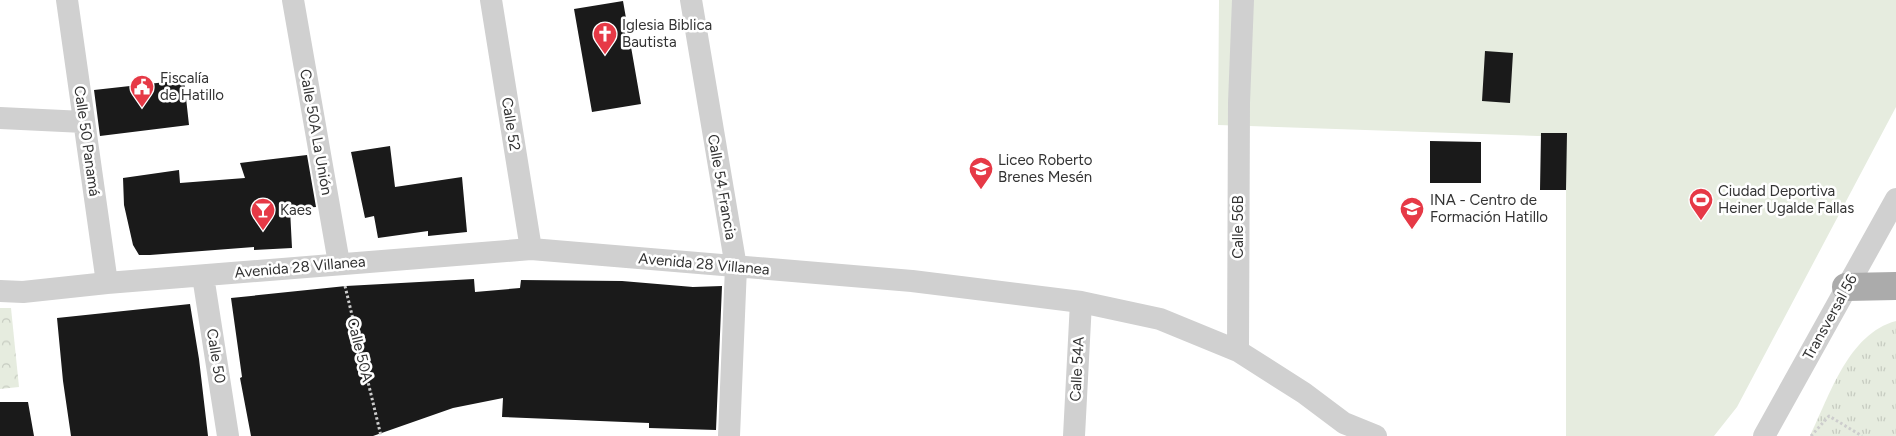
<svg xmlns="http://www.w3.org/2000/svg" width="1896" height="436" font-family="Figtree,sans-serif">
<defs>
<pattern id="grass-tufts" width="24" height="20" patternUnits="userSpaceOnUse" patternTransform="scale(1.25)"><rect width="24" height="20" fill="#e6ecdf"/><path d="M3 7l-1-3M5 7V3M7 7l1-3M15 17l-1-3M17 17v-4M19 17l1-3" fill="none" stroke="#c6cbc0"/></pattern>
<pattern id="park-crowns" width="20" height="18" patternUnits="userSpaceOnUse" patternTransform="scale(1.25)"><rect width="20" height="18" fill="#e6ecdf"/><path d="M2 6a3 3 0 1 1 6 0M12 15a3 3 0 1 1 6 0" fill="none" stroke="#c6cbc0"/></pattern>
</defs>
<rect width="100%" height="100%" fill="#fff"/>
<path fill="url(#grass-tufts)" d="M1896,321V436H1810C1830,395 1848,334 1896,321Z"/>
<path fill="url(#park-crowns)" d="M0,308H11L19,387L0,389Z"/>
<path fill="#e6ecdf" d="M1219,0H1896V107L1737,407L1714,436H1566V137L1218,125Z"/>
<path fill="#1a1a1a" d="M623,1L641,104L592,112L574,9Z
M1485,51L1513,53L1510,103L1482,101Z
M184,80L189,125L100,136L94,90Z
M1541,133H1567L1566,190H1540Z
M1430,141L1481,142V183H1430Z
M390,146L395,187L462,177L467,232L428,236V231L378,238L374,216L365,218L351,152Z
M307,155L316,207L290,209L292,248L254,250V247L150,255H139L133,245L124,205L123,178L179,170L180,183L245,178L240,163Z
M474,279L475,292L520,288L521,280L622,281L693,287L722,286L716,430L649,428V423L502,417L503,398L453,408L373,436H251L240,378L242,377L231,298L346,286Z
M190,304L199,359L208,436H71L63,381L57,318Z
M0,402H28L34,436H0Z"/>
<g fill="none" stroke-linecap="round" stroke-linejoin="round">
<path stroke="#cdcdcd" stroke-width="3" stroke-dasharray="2.5 2.5" stroke-linecap="butt" d="M345,286L381,436
M1811,436L1829,416L1862,436"/>
<path stroke="#d0d0d0" stroke-width="22" d="M67,0L107,283
M293,0L339,263
M491,0L531,249
M691,0L736,267L729,436
M0,118L84,122
M203,276L228,436
M0,291L23,292L107,283L531,249L912,281L1081,302L1160,319L1238,351L1304,393L1344,423L1376,436
M1238,351L1239,103L1243,0
M1074,436L1081,302
M1764,436L1896,199"/>
<path stroke="#ababab" stroke-width="28" d="M1846,287L1896,286"/>
</g>
<defs>
<symbol id="church-pin" viewBox="-11 -11 22 30"><path d="M0 17L-7.5 6A9.5 9.5 0 1 1 7.5 6Z" fill="#e63946" stroke="#fff"/><path d="M-1.2-6h2.4v3.5h3.3v2.4h-3.3V6h-2.4V-.1h-3.3v-2.4h3.3Z" fill="#fff"/></symbol>
<symbol id="civic-pin" viewBox="-11 -11 22 30"><path d="M0 17L-7.5 6A9.5 9.5 0 1 1 7.5 6Z" fill="#e63946" stroke="#fff"/><path d="M-.6-6.5H3V-4.5H.6V-3L4-1V1h2V6H-6V1h2V-1L-.6-3ZM-1.2 2.5V6h2.4V2.5Z" fill="#fff"/></symbol>
<symbol id="school-pin" viewBox="-11 -11 22 30"><path d="M0 17L-7.5 6A9.5 9.5 0 1 1 7.5 6Z" fill="#e63946" stroke="#fff"/><path d="M0-5L7-2L0 1L-7-2ZM-4 1L0 2.5L4 1V4Q0 6-4 4Z" fill="#fff"/></symbol>
<symbol id="stadium-pin" viewBox="-11 -11 22 30"><path d="M0 17L-7.5 6A9.5 9.5 0 1 1 7.5 6Z" fill="#e63946" stroke="#fff"/><path d="M0-5a6.5 5 0 1 0 0 10a6.5 5 0 1 0 0-10ZM-3.5-1.8h7v3.6h-7Z" fill="#fff"/></symbol>
<symbol id="university-pin" viewBox="-11 -11 22 30"><path d="M0 17L-7.5 6A9.5 9.5 0 1 1 7.5 6Z" fill="#e63946" stroke="#fff"/><path d="M0-5L7-2L0 1L-7-2ZM-4 1L0 2.5L4 1V4Q0 6-4 4Z" fill="#fff"/></symbol>
<symbol id="bar-pin" viewBox="-11 -11 22 30"><path d="M0 17L-7.5 6A9.5 9.5 0 1 1 7.5 6Z" fill="#e63946" stroke="#fff"/><path d="M-6-5H6L.8 .8V4.5H3.5V6h-7V4.5H-.8V.8Z" fill="#fff"/></symbol>
</defs>
<g fill-rule="evenodd">
<use href="#church-pin" x="591" y="20" width="28" height="38"/>
<use href="#civic-pin" x="128" y="73" width="28" height="38"/>
<use href="#school-pin" x="967" y="155" width="28" height="38"/>
<use href="#stadium-pin" x="1687" y="186" width="28" height="38"/>
<use href="#university-pin" x="1398" y="195" width="28" height="38"/>
<use href="#bar-pin" x="249" y="196" width="28" height="38"/>
</g>
<g text-anchor="middle" dominant-baseline="central" stroke-width="5" stroke-linejoin="round" paint-order="stroke">
<g font-size="15" fill="#333" stroke="#fff" text-anchor="start">
<text x="622" y="25">Iglesia Biblica<tspan x="622" dy="17">Bautista</tspan></text>
<text x="160" y="78">Fiscalía<tspan x="160" dy="17">de Hatillo</tspan></text>
<text x="998" y="160">Liceo Roberto<tspan x="998" dy="17">Brenes Mesén</tspan></text>
<text x="1718" y="191">Ciudad Deportiva<tspan x="1718" dy="17">Heiner Ugalde Fallas</tspan></text>
<text x="1430" y="200">INA - Centro de<tspan x="1430" dy="17">Formación Hatillo</tspan></text>
<text x="280" y="210">Kaes</text>
</g>
<g font-size="15" fill="#333" stroke="#fff">
<text transform="translate(511 124) rotate(81)">Calle 52</text>
<text transform="translate(316 132) rotate(80)">Calle 50A La Unión</text>
<text transform="translate(87 141) rotate(82)">Calle 50 Panamá</text>
<text transform="translate(722 187) rotate(80)">Calle 54 Francia</text>
<text transform="translate(1238 227) rotate(-90)">Calle 56B</text>
<text transform="translate(704 264) rotate(5)">Avenida 28 Villanea</text>
<text transform="translate(300 267) rotate(-5)">Avenida 28 Villanea</text>
<text transform="translate(1830 317) rotate(-61)">Transversal 56</text>
<text transform="translate(360 350) rotate(76)">Calle 50A</text>
<text transform="translate(216 356) rotate(81)">Calle 50</text>
<text transform="translate(1077 369) rotate(-87)">Calle 54A</text>
</g>
</g>
</svg>
